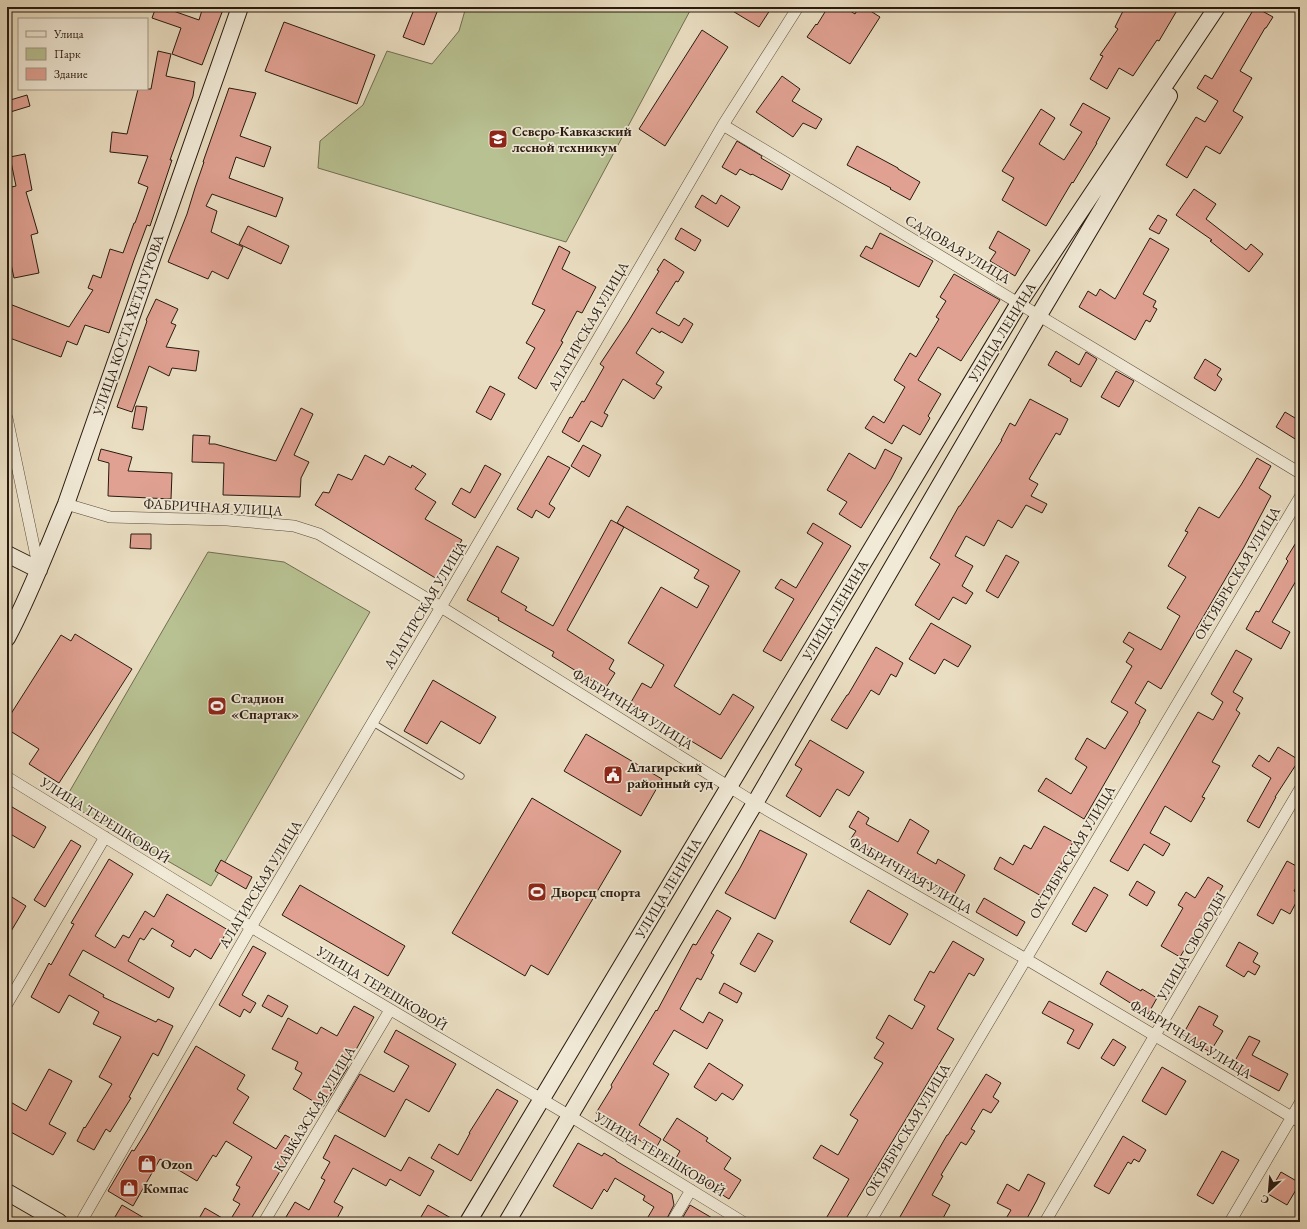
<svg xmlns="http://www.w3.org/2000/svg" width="1307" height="1229" font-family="'EB Garamond',serif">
<rect width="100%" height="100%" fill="#eadec2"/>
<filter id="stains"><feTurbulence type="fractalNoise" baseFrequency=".005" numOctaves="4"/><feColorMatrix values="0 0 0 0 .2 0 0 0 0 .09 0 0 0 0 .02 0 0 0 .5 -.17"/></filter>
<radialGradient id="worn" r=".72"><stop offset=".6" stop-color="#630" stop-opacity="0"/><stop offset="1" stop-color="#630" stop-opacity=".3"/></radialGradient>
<path fill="#b8c192" stroke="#706e51" d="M466,7H692L566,242L318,168L320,141L363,105L387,51L432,64L459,31Z
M208,552L284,562L370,612L211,886L64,801Z"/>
<path fill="#e0a192" stroke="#291a10" d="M156,7H162L199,20L203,7H224L202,65L172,54L181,28L152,18Z
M415,7H439L424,45L403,37Z
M726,7H772L759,27Z
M828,7H844L855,14L859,7H864L880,17L850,64L807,37L816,24L817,25Z
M1125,7H1179L1159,41L1157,40L1133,76L1119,68L1107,89L1090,79L1103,56L1100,55L1118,29L1115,27Z
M1255,7L1273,17L1266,28H1265L1240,71L1252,78L1233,111L1243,117L1220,154L1206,146L1187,178L1166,165L1196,117L1205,122L1218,101L1197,88L1205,75L1212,79Z
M284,22L375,55L357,104L265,71Z
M702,30L728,47L665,146L639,129Z
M158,51L171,54L166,76L195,82L193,96L170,160H172L150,226L147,225L134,260L109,333L85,325L77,345L67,341L61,357L7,337V303L69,327L93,290L88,288L93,275L101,278L110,249L123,253L134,223H135L148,187L138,183L148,156L110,152L112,132L127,134L138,89H151Z
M782,76L800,89L792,101L822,119L816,129L803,123L793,137L756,112Z
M229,88L256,93L240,136L271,147L264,167L236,157L229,178L283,198L276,217L212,194L206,206L217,211L211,232L243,247L228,279L212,271L208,279L168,262L187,214L195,188L204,162H203Z
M27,95L30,106L7,113V101Z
M1083,103L1110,118L1096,143H1097L1073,183L1072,182L1046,226L1002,200L1014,178L1002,171L1041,109L1055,118L1039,144L1064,160L1082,132L1070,125Z
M737,141L762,156L761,158L790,175L782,190L752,174L751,175L740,169L736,175L722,167Z
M857,146L898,168V169L920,182L910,200L890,189L891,188L847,165Z
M25,154L32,190L26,192L38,233L31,235L39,273L14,278L7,245V188L16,186L10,157Z
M1194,189L1216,204L1206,219L1246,250L1251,244L1263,254L1249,272L1210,241L1212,240L1176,215Z
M702,195L716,204L721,195L740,207L728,227L695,207Z
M1158,215L1167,220L1159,234L1149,229Z
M248,226L289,246L281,264L239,244Z
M681,228L701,240L695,251L675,239Z
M998,231L1030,250L1015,276L990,261L996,252L989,248Z
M880,233L933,261L919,287L860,256L866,246L872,249Z
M1150,238L1169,249L1143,294L1156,301L1153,307L1157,309L1150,322L1146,320L1135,340L1079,307L1088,291L1096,296L1100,289L1115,299Z
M559,246L570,252L562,269L596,287L582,313L577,311L561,341L563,342L536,389L518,378L535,348L526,343L545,310L532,304Z
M664,259L684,272L678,282L676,281L656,313L679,326L684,318L693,324L682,343L661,331L660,333L652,328L636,353L664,372L656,384L662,387L654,399L623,379L604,413L608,415L602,427L591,421L579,442L562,432L570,417L572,418L582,401L584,402L604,367L600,364L628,322L659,271L657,270Z
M954,274L1000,300L961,361L938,347L918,380L941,394L928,416L930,418L920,435L903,425L892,444L865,428L873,416L884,423L905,387L894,380L910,353L916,357L939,319L936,317L946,301L940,297Z
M156,299L178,309L171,323L176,325L166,347L199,351L196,371L172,368L169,376L149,366L132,412L117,407L147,321L146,320Z
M1056,351L1079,365L1086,352L1097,359L1081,387L1070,381L1071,379L1048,365Z
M1205,359L1221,369L1217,375L1222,379L1215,391L1194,378Z
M1116,371L1134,381L1119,407L1101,397Z
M490,386L505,394L491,420L476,412Z
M1030,399L1068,419L1060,435L1056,433L1029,479L1038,484L1031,496L1047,504L1042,513L1026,505L1012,528L998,520L984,546L966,536L955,556L973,566L962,586L973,593L966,604L953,597L939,620L915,605L940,564L930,558L959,506H960L1002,440H1001L1010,423L1015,426Z
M136,406L147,407L143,430L132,428Z
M301,408L313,414L294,455L309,462L301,478L300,497L223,495L224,463L192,462L193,435L210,436L209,444H215L276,461Z
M1285,412L1300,421V442L1276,427Z
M583,445L601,455L589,477L571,466Z
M101,449L132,457L128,471L172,473L171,499L108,496L109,463L98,460Z
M885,449L902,458L891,479L861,528L839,514L847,502L827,490L849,453L875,469Z
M365,455L384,465L389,456L411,468L412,465L426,474L415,489L436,502L425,519L462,540L437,579L315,505L323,492L329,493L338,474L352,480Z
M548,456L570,468L549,504L555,508L549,518L536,510L532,518L517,509Z
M1257,458L1271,466L1259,488L1271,496L1244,547L1161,689L1148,681L1135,703L1146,710L1139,722H1140L1084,819L1038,791L1046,778L1071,794L1087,767L1075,759L1087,738L1105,749L1128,712L1111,702L1132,666L1126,662L1134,649L1123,642L1129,632L1161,650L1180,616L1167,608L1186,577L1168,566L1188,532L1185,531L1199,507L1219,518L1241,485Z
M485,465L501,474L475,518L452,504L461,488L470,493Z
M627,506L740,571L674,686L720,715L733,694L754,707L721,759L630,704L642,683L651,688L664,665L628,643L661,587L697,608L709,586L694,578L699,570L617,523Z
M611,520L624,527L567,630L614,660L609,669L615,673L605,689L552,656L554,652L498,620L499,618L467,600L497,546L519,558L501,592L527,607L525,610L553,626Z
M813,523L851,546L781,661L763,651L794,599L775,588L781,579L796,588L823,543L807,533Z
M131,534H151V549L130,548Z
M1300,536V574L1272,622L1290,632L1281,649L1246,629L1256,611L1259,612L1288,561L1286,559Z
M1006,555L1019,562L998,598L986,591Z
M931,623L971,646L958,667L944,659L935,674L909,659Z
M75,634L132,669L59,783L29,764L39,749L7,729V720L61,635L71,641Z
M876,647L903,663L896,677L891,674L879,695L871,690L847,729L831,720L847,695H848Z
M1236,650L1252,659L1233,692L1243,698L1236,710L1240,713L1212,762L1220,766L1202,797L1205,798L1191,822L1165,806L1150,833L1170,844L1163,856L1144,844L1128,871L1110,861L1198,712L1213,720L1223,702L1211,694Z
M433,680L496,717L480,744L441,721L427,744L404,731Z
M586,734L662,779L641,816L564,771Z
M810,740L864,772L849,796L837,789L820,817L786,796L802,769L795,765Z
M1278,747L1299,760L1275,797H1276L1259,828L1247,821L1271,778L1252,766L1259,755L1269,762Z
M532,798L621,851L548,975L531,965L525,976L452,933Z
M7,804L46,827L34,848L7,832Z
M858,811L869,818L866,824L898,842L910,819L929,831L917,853L936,864L938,859L965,875L953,897L850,840L856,831L849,827Z
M1044,826L1073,842L1043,897L994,869L1000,857L1013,865L1024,845L1031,849Z
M760,830L807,854L775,919L725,893L740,868Z
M71,840L81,846L45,907L34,900Z
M109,859L133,874L95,936L115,948L123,935L129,938L145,911L154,917L167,894L228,930L211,959L195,949L190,957L171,946L174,941L152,928L144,940L140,938L128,961L174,988L169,998L83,950L69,975L104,995L103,997L156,1022L158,1019L173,1026L158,1056L153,1053L129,1097L131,1098L110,1132L106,1129L94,1150L77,1141L84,1127L85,1128L112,1084L99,1077L121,1037L93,1024L99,1012L69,995L59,1013L31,997L49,963L51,965L74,924L71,923Z
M221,860L252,877L246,889L215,871Z
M1287,861L1300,868V880L1294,891L1300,895L1290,914L1281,909L1273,924L1257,915Z
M1208,877L1223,886L1180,957L1161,946L1183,908L1178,905L1186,892L1195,898Z
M1137,881L1155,892L1147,906L1129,895Z
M300,885L405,946L388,976L282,915Z
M1094,887L1108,895L1086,932L1072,924Z
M868,890L908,914L890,945L850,922Z
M7,894L26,906L7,938Z
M984,898L1025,922L1017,936L976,912Z
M717,910L731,918L711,953L714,955L701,980L697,978L680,1009L703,1023L709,1012L723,1020L707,1049L674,1030L653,1064L669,1074L639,1125L661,1139L655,1150L596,1113L612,1087L611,1085L656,1010L657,1011L693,944L696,945Z
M758,933L773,941L755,972L740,964Z
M953,941L984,959L974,976L969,973L937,1029L954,1039L844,1222H824L849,1179L813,1158L821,1145L838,1155L858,1120L850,1115L883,1063L874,1058L884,1043L876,1038L889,1015L912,1029L925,1006L914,1000L930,971L934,973Z
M1239,942L1258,953L1253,962L1260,966L1255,975L1248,971L1244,977L1226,966Z
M253,946L266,953L242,995L256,1003L250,1013L244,1009L240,1017L219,1005Z
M1107,971L1141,991L1142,989L1157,998L1148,1014L1100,984Z
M724,983L742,993L737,1003L719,993Z
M268,995L288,1006L282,1017L262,1006Z
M1049,1001L1093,1024L1079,1049L1067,1043L1074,1030L1042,1013Z
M354,1006L374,1017L347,1066L348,1067L323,1107L293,1089L302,1073L295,1069L298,1062L272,1049L288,1018L317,1034L321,1027L337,1036Z
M1199,1006L1218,1016L1213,1025L1223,1031L1210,1052L1182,1036Z
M396,1030L456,1064L429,1112L406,1099L385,1137L338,1111L360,1074L394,1092L409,1066L384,1052Z
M1249,1036L1260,1041L1252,1055L1288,1074L1279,1091L1232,1066Z
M1113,1039L1126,1047L1114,1066L1101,1058Z
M196,1046L245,1075L237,1089L249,1097L233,1123L276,1149L285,1135L298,1142L249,1222H197L205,1208L229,1222L240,1204L233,1200L240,1187L236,1185L252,1157L226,1141L216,1157L213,1155L197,1181L160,1159L133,1206L108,1191L132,1150L134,1151L146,1132Z
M709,1063L743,1085L733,1100L722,1093L716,1101L694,1087Z
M1162,1067L1186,1081L1166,1115L1142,1101Z
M49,1069L72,1081L49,1124L66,1133L53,1155L7,1130V1100L26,1111Z
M986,1074L1001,1083L993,1097L999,1101L991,1113L983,1109L971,1129L975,1131L966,1145L961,1142L941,1175L943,1176L932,1195L950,1205L941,1222H897L947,1135H948Z
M497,1089L518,1101L471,1181L431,1158L439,1144L458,1155L470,1133H469Z
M677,1118L708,1138L706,1141L731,1158L724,1169L741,1180L729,1199L708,1186L712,1181L690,1167L686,1174L672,1165L680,1151L663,1140Z
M335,1135L401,1171L409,1157L434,1171L420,1196L390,1179L386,1186L353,1168L334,1202L343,1207L335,1222H283L295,1202L309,1210L325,1180L321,1178L330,1162L323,1158Z
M1123,1136L1146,1150L1139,1162L1134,1159L1131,1164L1128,1162L1109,1194L1094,1186Z
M578,1143L602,1156L604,1153L616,1160V1161L672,1194L674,1205L665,1222H645L654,1207L643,1200L645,1196L615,1178L607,1192L604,1189L592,1209L553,1186Z
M1222,1151L1239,1160L1213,1204L1197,1195Z
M1281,1172L1300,1183L1287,1205L1268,1194Z
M1028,1174L1045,1183L1037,1200L1025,1222H1004L1011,1210L997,1203L1007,1184L1019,1191Z
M122,1205L151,1222H112Z
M428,1205L458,1222H418Z
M690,1205L719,1222H680Z"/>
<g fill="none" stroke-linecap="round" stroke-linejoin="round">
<defs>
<path id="lane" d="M373,723L461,776"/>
<path id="street" d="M723,125L1300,473
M7,418L39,570
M66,504L110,517L227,520L294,526L319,534L441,607L755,803L1026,959L1300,1122
M7,777L251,927L570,1116L743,1222
M7,1004L105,837
M81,1222L251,927L441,607L723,125L798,7
M264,1222L390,1010
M672,1222L691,1190
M870,1222L1300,497
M1045,1222L1300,789
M1230,1222L1300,1103"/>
<path id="secondary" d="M7,554L39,570
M7,638C30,595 47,549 66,504L240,7
M7,1192L59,1222
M468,1222L1019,303L1217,7
M507,1222L755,803L1039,315L1169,96"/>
</defs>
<use href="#lane" stroke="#594b3c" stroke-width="7"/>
<use href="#street" stroke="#594b3c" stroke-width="12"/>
<use href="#secondary" stroke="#291a10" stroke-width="18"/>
<use href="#lane" stroke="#f1ead7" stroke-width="5.5"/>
<use href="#street" stroke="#f1ead7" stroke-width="11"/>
<use href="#secondary" stroke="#f1ead7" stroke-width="16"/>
</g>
<defs>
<symbol id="university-square" viewBox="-11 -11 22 22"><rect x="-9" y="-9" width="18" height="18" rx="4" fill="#8f2418" stroke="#f1ead7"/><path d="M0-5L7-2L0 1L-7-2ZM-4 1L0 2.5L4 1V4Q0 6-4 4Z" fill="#fff"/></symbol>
<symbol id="stadium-square" viewBox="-11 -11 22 22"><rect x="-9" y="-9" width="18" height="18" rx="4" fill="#8f2418" stroke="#f1ead7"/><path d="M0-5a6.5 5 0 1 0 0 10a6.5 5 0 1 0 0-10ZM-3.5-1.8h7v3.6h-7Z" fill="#fff"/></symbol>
<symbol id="civic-square" viewBox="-11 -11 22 22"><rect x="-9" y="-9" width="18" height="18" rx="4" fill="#8f2418" stroke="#f1ead7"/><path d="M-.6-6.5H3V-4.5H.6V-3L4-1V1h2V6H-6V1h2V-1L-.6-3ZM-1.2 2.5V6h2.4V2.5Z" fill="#fff"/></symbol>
<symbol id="shop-square" viewBox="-11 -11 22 22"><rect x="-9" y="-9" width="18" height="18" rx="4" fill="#8f2418" stroke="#f1ead7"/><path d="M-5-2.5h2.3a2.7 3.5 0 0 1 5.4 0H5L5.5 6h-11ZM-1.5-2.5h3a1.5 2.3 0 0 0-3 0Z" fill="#fff"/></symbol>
</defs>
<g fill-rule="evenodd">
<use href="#university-square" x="487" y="128" width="22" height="22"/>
<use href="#stadium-square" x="206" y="695" width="22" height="22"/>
<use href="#civic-square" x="602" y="764" width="22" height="22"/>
<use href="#stadium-square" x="526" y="881" width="22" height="22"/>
<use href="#shop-square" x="136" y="1153" width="22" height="22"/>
<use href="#shop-square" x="118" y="1177" width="22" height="22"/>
</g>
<g text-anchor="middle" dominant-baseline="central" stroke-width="3.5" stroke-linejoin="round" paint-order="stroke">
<g font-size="14" font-weight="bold" fill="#291a10" stroke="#f1ead7" text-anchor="start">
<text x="512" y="131">Северо-Кавказский<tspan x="512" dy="16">лесной техникум</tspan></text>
<text x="231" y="698">Стадион<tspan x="231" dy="16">«Спартак»</tspan></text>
<text x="627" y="767">Алагирский<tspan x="627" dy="16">районный суд</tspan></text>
<text x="551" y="892">Дворец спорта</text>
<text x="161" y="1164">Ozon</text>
<text x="143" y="1188">Компас</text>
</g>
<g font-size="14" fill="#291a10" stroke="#f1ead7">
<text transform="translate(958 249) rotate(31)">САДОВАЯ УЛИЦА</text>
<text transform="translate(128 325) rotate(-71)">УЛИЦА КОСТА ХЕТАГУРОВА</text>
<text transform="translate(588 326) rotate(-60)">АЛАГИРСКАЯ УЛИЦА</text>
<text transform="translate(1002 332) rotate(-58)">УЛИЦА ЛЕНИНА</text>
<text transform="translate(213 507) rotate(3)">ФАБРИЧНАЯ УЛИЦА</text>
<text transform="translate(1237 573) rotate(-59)">ОКТЯБРЬСКАЯ УЛИЦА</text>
<text transform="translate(425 605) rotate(-59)">АЛАГИРСКАЯ УЛИЦА</text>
<text transform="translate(835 610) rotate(-59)">УЛИЦА ЛЕНИНА</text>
<text transform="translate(633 709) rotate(32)">ФАБРИЧНАЯ УЛИЦА</text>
<text transform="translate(105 820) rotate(32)">УЛИЦА ТЕРЕШКОВОЙ</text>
<text transform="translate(1072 852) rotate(-59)">ОКТЯБРЬСКАЯ УЛИЦА</text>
<text transform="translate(911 875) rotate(30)">ФАБРИЧНАЯ УЛИЦА</text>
<text transform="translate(260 884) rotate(-59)">АЛАГИРСКАЯ УЛИЦА</text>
<text transform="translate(668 888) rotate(-59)">УЛИЦА ЛЕНИНА</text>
<text transform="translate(1191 946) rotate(-60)">УЛИЦА СВОБОДЫ</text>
<text transform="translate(382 988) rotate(31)">УЛИЦА ТЕРЕШКОВОЙ</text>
<text transform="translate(1191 1039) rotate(31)">ФАБРИЧНАЯ УЛИЦА</text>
<text transform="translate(314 1109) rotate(-59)">КАВКАЗСКАЯ УЛИЦА</text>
<text transform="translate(907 1130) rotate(-59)">ОКТЯБРЬСКАЯ УЛИЦА</text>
<text transform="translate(660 1154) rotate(31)">УЛИЦА ТЕРЕШКОВОЙ</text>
</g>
</g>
<rect width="1307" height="1229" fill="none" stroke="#eadec2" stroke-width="24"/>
<rect x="8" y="8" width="1291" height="1213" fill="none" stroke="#291a10" stroke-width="2"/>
<rect x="12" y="12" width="1283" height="1205" fill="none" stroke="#291a10"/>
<rect x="18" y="18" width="130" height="72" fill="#f1ead7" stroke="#a19787"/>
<rect x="26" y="31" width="20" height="6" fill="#f1ead7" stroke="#a19787"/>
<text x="54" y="38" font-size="12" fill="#291a10">Улица</text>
<rect x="26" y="48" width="20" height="12" fill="#b8c192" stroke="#a19787"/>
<text x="54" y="58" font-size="12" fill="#291a10">Парк</text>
<rect x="26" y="68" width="20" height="12" fill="#e0a192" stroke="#a19787"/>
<text x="54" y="78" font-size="12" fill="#291a10">Здание</text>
<g transform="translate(1269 1191) rotate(206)" stroke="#f1ead7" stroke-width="3" paint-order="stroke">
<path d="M0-3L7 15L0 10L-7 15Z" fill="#291a10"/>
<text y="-6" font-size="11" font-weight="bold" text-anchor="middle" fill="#291a10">С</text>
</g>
<rect width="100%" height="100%" filter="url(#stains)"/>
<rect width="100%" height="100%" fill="url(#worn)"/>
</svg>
